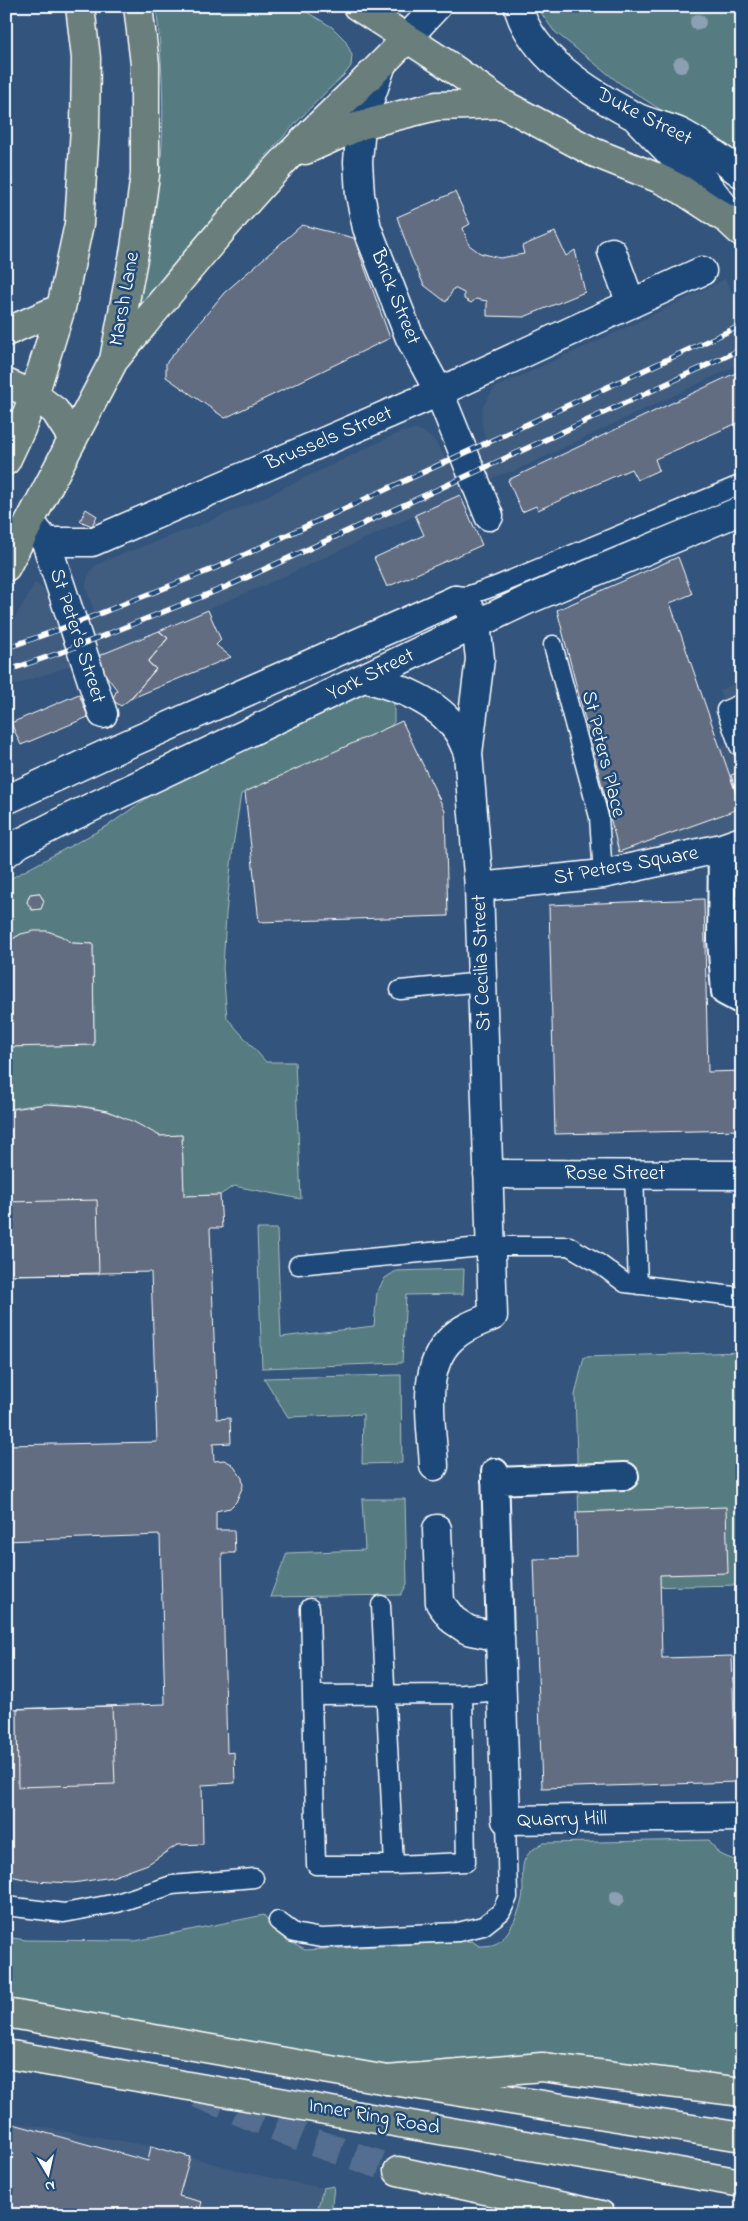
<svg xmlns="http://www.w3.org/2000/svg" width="748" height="2221" font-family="'Indie Flower',sans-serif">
<rect width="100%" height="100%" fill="#33547c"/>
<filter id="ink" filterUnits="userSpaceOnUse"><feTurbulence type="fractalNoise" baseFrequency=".02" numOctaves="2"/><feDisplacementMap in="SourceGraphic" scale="10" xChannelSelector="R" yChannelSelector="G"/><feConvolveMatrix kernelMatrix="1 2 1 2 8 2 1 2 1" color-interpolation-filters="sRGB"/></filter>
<g filter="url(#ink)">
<path fill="#415c7e" d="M725,279L742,313V363L515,471L499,475L460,495L265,585L93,658L6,688V633L35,583L45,590L59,629L95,615L86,587L87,578L94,566L108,559L195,527L252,503L400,432L413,430L423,431L435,441L445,457L485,439L481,419L483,406L494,388L619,331Z
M742,680V828L618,861L612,851L596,781L736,741L720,690Z
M6,2121L151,2146L248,2173L323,2188L316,2215H6Z"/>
<path fill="#567b81" stroke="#aabdc0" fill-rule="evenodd" d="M156,6H297L332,27L345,40L352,55L351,66L345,74C295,120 250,174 206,227C185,253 165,279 143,304L138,300C142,263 153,226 158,188C166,128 163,66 156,6Z
M536,6H742V163L618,82L554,31Z
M372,682L394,702V722L388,729L241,794L233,846L226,914L223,968L227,1018L266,1062H295L301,1199L234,1186L220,1195L184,1196L182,1135C175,1135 166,1137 159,1135C141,1130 125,1116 106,1111C74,1102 39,1102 6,1110V1047L94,1045L93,944L72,943L61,936L47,931L21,934L6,943V881L109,825L203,758ZM39,893L44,900L41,909L32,910L27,902L30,894Z
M257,1229H277L281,1337L374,1326L377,1292L385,1278L396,1271L464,1269L463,1294L406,1295L402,1363L262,1368Z
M742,1352V1585L589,1588L580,1553L575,1395L584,1357Z
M401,1375L402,1463L362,1464L363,1414L288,1417L264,1378Z
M362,1499H405L407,1584L401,1595L270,1597L287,1553L365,1550Z
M709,1840L719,1854L742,1863V2078L631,2063L542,2056L353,2071L6,2010V1937L26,1940L135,1941L264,1915C275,1932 287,1941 305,1950L472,1941L479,1946C484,1946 490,1946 495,1944C509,1938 523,1906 523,1891C523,1866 518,1857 543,1843Z
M334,2186L331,2215H316L323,2188Z"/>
<path fill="#626d81" stroke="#fff" d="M455,192L470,224L463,228L469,245L480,253L500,258L524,254L522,246L555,232L566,256L575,250L585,292L524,317L487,316V301L476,299L471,303L464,299V293L454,288L446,302L424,285L411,257L397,217Z
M302,225L354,238L390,338L225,418L166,377V363L224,293Z
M742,370V421L655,459L659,470L637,480L631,469L538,510L536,506L522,512L508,480Z
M460,495L482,545L387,587L374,558L424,535L415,515Z
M86,509L97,516L92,526L80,521Z
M678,557L692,594L670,603L741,808L619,852L557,610Z
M208,610L221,640L216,645L231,657L130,699L156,669L148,662L168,638L159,631Z
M159,631L168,638L148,662L156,669L130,699L121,706L112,700L117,690L93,658Z
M79,694L88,717L21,745L11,723Z
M402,721L445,811L448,916L259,922L245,792Z
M742,771V808H741L731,775Z
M39,893L44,901L41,909L32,910L27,902L30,894Z
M704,899L708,1072L742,1071V1130L555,1134L549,905Z
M34,931H47L61,936L72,943L93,944L94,1045L6,1047V943L21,934Z
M742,935V985L736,990L735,963L738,936Z
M47,1104L78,1106L107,1111L134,1122L160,1136L182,1135L184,1196L220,1195L222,1228H210L217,1419L230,1418L231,1443L213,1444L214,1461L224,1460L232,1464L242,1478L243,1486L236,1502L230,1508L216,1511V1530H234L235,1553H222L227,1753L234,1752L235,1783L202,1785L203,1844L177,1845L148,1864L112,1877L73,1883L33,1881L6,1875V1709L165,1704L160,1535L6,1541V1445L157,1442L151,1272L6,1275V1110Z
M97,1200L99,1274L6,1275V1202Z
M726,1507L728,1573L660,1575L662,1658L732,1656L736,1782L542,1788L534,1559L577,1558L576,1512Z
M112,1706L115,1784L18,1787L17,1709Z
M6,2122L148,2161L151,2146L190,2157L179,2196L202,2202L198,2215H6Z"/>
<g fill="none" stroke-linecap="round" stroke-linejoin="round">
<path stroke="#526e90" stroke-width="28" stroke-dasharray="28 14" stroke-linecap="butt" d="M198,2094L310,2141L398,2171"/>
<defs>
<path id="service" d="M455,600L496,586L742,484
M553,645L599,817L603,874
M739,746L726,710L742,703
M400,990L482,982
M634,1174L638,1285
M298,1265L491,1246H569L598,1263L625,1283L742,1297
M381,1605L394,1865
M310,1608L316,1865H394L466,1862L463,1694
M313,1695L463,1694L502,1691
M6,1906L64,1913L117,1903L172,1885L254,1878
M278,1921L294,1933L321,1938L458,1932L483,1926L501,1912L508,1897L506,1820"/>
<path id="pedestrian" d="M722,848L721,940L725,992L742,1001
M495,1472L500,1637
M495,1481L625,1476"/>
<path id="minor" d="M381,67L361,125L358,162L360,195L367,228L410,338L439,392L489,516
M612,252L631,304
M30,522L46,542H92L439,392L702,271
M46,542L103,714
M365,678C398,687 438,701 458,732C462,738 465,746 468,753
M479,887L603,874L722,848L742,841
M488,1174L742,1175
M434,1466C432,1426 419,1368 452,1338C463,1327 479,1322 493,1316L479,887L468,753L480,659L475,615L463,601L455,600
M437,1529L440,1603L453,1620L468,1630L500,1637L506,1820L742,1817"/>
<path id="tertiary" d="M6,800L119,748L455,600
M6,853L20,843L69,818L525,601L742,510"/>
<path id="secondary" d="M518,6C530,56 592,94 634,116C649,124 666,126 681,133C701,143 723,161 742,174
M407,38L437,6
M638,120L672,155L704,181L738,224"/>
<path id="trunk" d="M357,6L445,63L503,104L593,152L658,178L682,190L728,220L742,233
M305,150L361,125L436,106L503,104
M6,332L61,308
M115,359C170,292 224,225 283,162C323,119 367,81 407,38
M6,383L34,395L55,411L73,439
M6,461L21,429L34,395L61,308L79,224L85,127L86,58L80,6
M6,567L114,360L135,248L145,175V64L138,6
M6,2013L387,2080L542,2067L742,2092"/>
<path id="motorway" d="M6,2054L742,2183
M387,2080L742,2137
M398,2171L601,2215"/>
</defs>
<use href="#service" stroke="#fff" stroke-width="21"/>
<use href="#pedestrian" stroke="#fff" stroke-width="30"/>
<use href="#minor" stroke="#fff" stroke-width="31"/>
<use href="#tertiary" stroke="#fff" stroke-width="31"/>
<use href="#secondary" stroke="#fff" stroke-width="31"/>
<use href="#trunk" stroke="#fff" stroke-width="31"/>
<use href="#motorway" stroke="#fff" stroke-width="31"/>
<use href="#service" stroke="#1f4a7a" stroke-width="18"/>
<use href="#pedestrian" stroke="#1f4a7a" stroke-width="26"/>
<use href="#minor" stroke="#1f4a7a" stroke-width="28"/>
<use href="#tertiary" stroke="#1f4a7a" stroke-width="28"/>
<use href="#secondary" stroke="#1f4a7a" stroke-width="28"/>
<use href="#trunk" stroke="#6b7f7c" stroke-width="28"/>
<use href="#motorway" stroke="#6b7f7c" stroke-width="28"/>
<defs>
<path id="rail" d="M6,648L58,630L218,567L742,325
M6,671L65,651L226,587L742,349"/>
</defs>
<use href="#rail" stroke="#fff" stroke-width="5.5"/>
<use href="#rail" stroke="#1f4a7a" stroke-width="4" stroke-dasharray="11" stroke-linecap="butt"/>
</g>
<g fill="#8ca0b3">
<circle cx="698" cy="22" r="8"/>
<circle cx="681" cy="65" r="8"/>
<circle cx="617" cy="1898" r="8"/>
</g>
</g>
<g text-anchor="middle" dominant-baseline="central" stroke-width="5" stroke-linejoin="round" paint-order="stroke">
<g font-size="21" fill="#fff" stroke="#1f4a7a">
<text transform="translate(644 117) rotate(27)">Duke Street</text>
<text transform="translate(395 297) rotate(68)">Brick Street</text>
<text transform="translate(125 299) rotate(-80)">Marsh Lane</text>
<text transform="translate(329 439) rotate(-23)">Brussels Street</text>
<text transform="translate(77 636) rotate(72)">St Peter's Street</text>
<text transform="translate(371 675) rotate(-26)">York Street</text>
<text transform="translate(603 754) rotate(76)">St Peters Place</text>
<text transform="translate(626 866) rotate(-10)">St Peters Square</text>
<text transform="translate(482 963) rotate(-92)">St Cecilia Street</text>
<text x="615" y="1174">Rose Street</text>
<text transform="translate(562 1820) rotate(-1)">Quarry Hill</text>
<text transform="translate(374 2117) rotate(10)">Inner Ring Road</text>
</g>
</g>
<rect width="748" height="2221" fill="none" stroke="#1f4a7a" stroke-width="25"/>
<rect x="12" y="12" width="723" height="2196" fill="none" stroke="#fff" stroke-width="2" filter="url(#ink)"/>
<g transform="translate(48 2174) rotate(171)" stroke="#1f4a7a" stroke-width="4" paint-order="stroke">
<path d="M0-4L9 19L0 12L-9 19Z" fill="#ffffff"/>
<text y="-8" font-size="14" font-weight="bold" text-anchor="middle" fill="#ffffff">N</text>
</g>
</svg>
